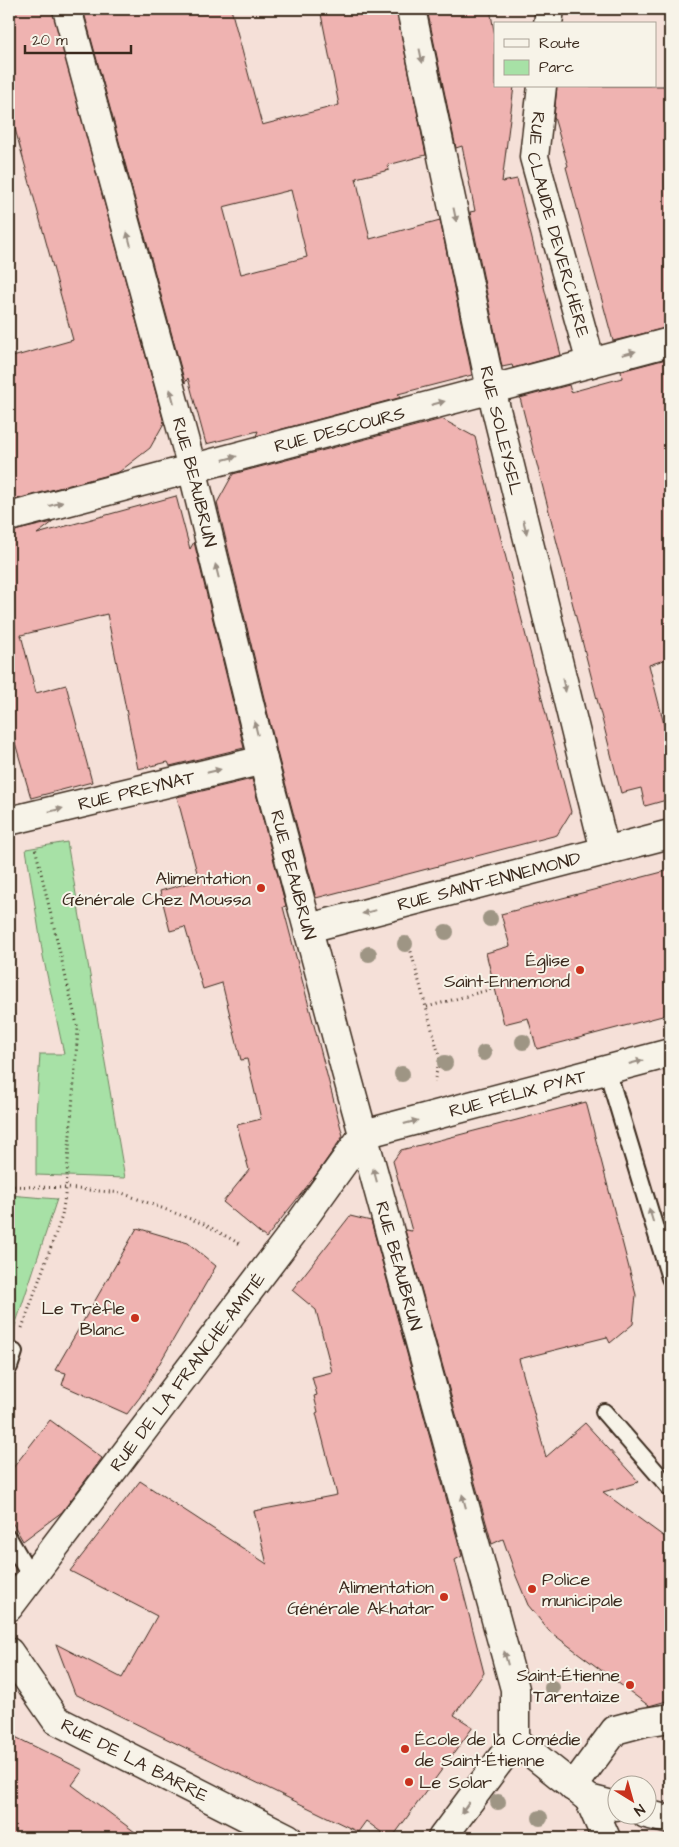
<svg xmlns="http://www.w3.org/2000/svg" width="679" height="1847" font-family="'Architects Daughter',sans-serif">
<rect width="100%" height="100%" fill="#f5e0d8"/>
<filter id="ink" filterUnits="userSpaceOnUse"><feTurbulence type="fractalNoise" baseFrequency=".02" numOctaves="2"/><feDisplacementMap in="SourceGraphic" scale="10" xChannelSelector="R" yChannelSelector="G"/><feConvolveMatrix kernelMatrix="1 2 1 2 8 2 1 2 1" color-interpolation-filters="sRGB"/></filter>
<g filter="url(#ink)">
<path fill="#a7e1a6" stroke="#718662" d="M67,842L125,1178L36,1175V1116L40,1054H64L43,956L26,849Z
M9,1195L57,1199L9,1344Z"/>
<path fill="#efb3b1" stroke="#3b2a1e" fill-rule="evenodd" d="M9,9H52L164,423L150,448L119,472L9,501V358L73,340L9,107Z
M83,9H231L262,125L339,105L320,9H396L426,155L388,165L389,170L356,178L370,239L440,220L472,375L398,394L402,397L256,436L258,431L206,444L188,378L185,383ZM291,190L307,257L241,274L223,207Z
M427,9H490L495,36V86H514L502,182L517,179L561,355L513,368L512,365L502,367L470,212L475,211L462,146L456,148Z
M557,86H670V327L613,341L566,167L568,166L554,117Z
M670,358V658L649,665L670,748V799L645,806L641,788L621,793L520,398L569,385L571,392L622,378L621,371Z
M442,419L475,437L571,812L557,835L316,898L278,756L217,503L233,474Z
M176,496L190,549L194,542L244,748L170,766L168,762L138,769L107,614L21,635L36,693L66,685L92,782L31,798L9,722V532L53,522L37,534Z
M252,779L286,906L283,907L343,1136L316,1175L266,1238L223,1202L249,1170L237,1125L261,1119L247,1059L241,1060L222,983L203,989L185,927L170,931L160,891L199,880L177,797Z
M670,870V1014L537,1049L528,1018L504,1024L486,953L510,946L501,914Z
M586,1102L636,1295L633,1324L610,1343L607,1337L519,1359L546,1457L585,1423L639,1482L603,1492L670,1541V1700L649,1706L549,1631L528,1605L516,1576L503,1539L492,1544L405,1230L412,1231L393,1161L401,1150Z
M350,1216L371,1221L462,1556L455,1560L484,1673L454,1715L473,1727L392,1838H389L366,1821L358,1832L75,1694L56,1644L122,1678L157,1616L70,1571L140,1481L267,1564L254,1511L337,1495L316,1413L318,1412L314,1396L317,1395L312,1377L332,1372L316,1310L292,1290Z
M137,1228L188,1243L216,1266L140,1397L127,1414L62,1385L66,1373L55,1370Z
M50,1420L102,1458L62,1512L23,1541L9,1517V1473Z
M9,1734L83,1770L72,1785L143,1838H9Z"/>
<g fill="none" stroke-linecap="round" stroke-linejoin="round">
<defs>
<path id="lane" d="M607,1070L670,1278
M9,1367L14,1352
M604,1412L670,1488
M9,1539L31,1577"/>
<g id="street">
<path id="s1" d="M67,9L192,468L263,760L346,1072L515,1689V1740"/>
<path id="s2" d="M411,9L491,389L605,851"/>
<path d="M548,24L550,9"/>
<path id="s3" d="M542,86L534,157L591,363"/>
<path id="s4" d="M9,517L670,342"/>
<path id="s5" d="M9,821L263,760"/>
<path id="s6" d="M309,928L670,834"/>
<path id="s7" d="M364,1134L670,1053"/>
<path id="s8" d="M9,1607L298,1226L364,1134"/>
<path id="s9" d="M9,1652L56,1720L288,1838"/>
<path d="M515,1740L589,1799L616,1806"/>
<path d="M573,1787L615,1730L645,1722L670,1718"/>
<path d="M589,1799L606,1838"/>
<path d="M646,1814L670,1820"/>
<path d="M442,1838L515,1740"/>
</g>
</defs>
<use href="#lane" stroke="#3b2a1e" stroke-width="20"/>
<use href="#street" stroke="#3b2a1e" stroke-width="31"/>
<path stroke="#3b2a1e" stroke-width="3" stroke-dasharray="1 4" stroke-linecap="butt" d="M407,937L440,1059L434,1082
M427,1007L495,988
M9,1186L66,1188L122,1193L204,1224L242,1245
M22,1328L62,1216L66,1188L78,1029L35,847"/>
<use href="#lane" stroke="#f7f3e8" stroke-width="16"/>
<use href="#street" stroke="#f7f3e8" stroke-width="28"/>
</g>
<g fill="#9e9584">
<circle cx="490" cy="919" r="8"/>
<circle cx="446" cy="932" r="8"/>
<circle cx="405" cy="944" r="8"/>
<circle cx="369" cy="954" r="8"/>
<circle cx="523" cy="1042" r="8"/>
<circle cx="484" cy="1053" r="8"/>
<circle cx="445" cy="1063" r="8"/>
<circle cx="402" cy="1074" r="8"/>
<circle cx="552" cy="1688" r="8"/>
<circle cx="498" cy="1802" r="8"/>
<circle cx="540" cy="1818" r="8"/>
</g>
<defs><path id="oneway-solid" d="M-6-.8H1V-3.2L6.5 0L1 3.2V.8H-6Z" transform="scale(1.25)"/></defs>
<g fill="#998e83">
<use href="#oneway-solid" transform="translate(421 56) rotate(78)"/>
<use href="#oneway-solid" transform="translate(455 215) rotate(78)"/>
<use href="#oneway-solid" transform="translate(129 239) rotate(-105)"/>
<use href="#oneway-solid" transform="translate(629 353) rotate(-15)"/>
<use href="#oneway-solid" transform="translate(172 396) rotate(-105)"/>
<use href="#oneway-solid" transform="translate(438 403) rotate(-15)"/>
<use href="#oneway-solid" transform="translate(230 458) rotate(-15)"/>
<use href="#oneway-solid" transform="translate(56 504) rotate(-15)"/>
<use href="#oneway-solid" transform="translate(525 527) rotate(76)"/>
<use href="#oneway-solid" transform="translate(217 571) rotate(-104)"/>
<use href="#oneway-solid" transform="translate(564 685) rotate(76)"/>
<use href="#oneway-solid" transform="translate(256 728) rotate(-104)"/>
<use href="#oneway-solid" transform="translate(214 771) rotate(-14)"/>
<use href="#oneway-solid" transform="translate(56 810) rotate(-14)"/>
<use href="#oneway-solid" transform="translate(369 912) rotate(165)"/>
<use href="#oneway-solid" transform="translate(636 1062) rotate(-15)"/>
<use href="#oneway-solid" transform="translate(411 1122) rotate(-15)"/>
<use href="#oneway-solid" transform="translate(375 1175) rotate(-105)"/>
<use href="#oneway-solid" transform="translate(651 1215) rotate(-107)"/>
<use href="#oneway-solid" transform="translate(464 1501) rotate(-105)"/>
<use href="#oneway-solid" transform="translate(506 1658) rotate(-105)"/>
<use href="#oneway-solid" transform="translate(465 1808) rotate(126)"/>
</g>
</g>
<g fill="#c8321e" stroke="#f7f3e8" stroke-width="2">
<circle cx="261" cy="888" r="5"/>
<circle cx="580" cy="970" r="5"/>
<circle cx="135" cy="1318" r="5"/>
<circle cx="532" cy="1589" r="5"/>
<circle cx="444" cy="1597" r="5"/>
<circle cx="630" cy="1685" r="5"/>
<circle cx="405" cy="1749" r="5"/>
<circle cx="409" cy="1782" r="5"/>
</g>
<g text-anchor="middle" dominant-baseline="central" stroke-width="4" stroke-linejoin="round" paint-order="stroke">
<g font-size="18" fill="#3b2a1e" stroke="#f7f3e8">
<text stroke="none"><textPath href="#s3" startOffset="142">RUE CLAUDE DEVERCHÈRE</textPath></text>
<text stroke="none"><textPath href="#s4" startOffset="342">RUE DESCOURS</textPath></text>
<text stroke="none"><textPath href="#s2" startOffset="431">RUE SOLEYSEL</textPath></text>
<text stroke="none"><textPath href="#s1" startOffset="490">RUE BEAUBRUN</textPath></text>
<text stroke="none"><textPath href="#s5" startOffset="131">RUE PREYNAT</textPath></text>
<text stroke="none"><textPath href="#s1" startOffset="895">RUE BEAUBRUN</textPath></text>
<text stroke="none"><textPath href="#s6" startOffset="186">RUE SAINT-ENNEMOND</textPath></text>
<text stroke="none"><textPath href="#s7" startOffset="159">RUE FÉLIX PYAT</textPath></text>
<text stroke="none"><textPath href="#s1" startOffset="1300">RUE BEAUBRUN</textPath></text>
<text stroke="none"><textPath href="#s8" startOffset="295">RUE DE LA FRANCHE-AMITIÉ</textPath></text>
<text stroke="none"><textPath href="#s9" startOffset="171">RUE DE LA BARRE</textPath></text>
</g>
<g font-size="18" fill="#3b2a1e" stroke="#f7f3e8" text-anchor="end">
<text x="251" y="878">Alimentation<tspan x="251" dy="21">Générale Chez Moussa</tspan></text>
<text x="570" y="960">Église<tspan x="570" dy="21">Saint-Ennemond</tspan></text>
<text x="125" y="1308">Le Trèfle<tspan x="125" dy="21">Blanc</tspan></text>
<text x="542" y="1579" text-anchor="start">Police<tspan x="542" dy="21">municipale</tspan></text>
<text x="434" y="1587">Alimentation<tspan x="434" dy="21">Générale Akhatar</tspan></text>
<text x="620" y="1675">Saint-Étienne<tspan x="620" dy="21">Tarentaize</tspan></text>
<text x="415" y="1739" text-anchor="start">École de la Comédie<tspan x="415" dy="21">de Saint-Étienne</tspan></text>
<text x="419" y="1782" text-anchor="start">Le Solar</text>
</g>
</g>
<rect width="679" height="1847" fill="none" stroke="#f7f3e8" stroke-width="30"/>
<rect x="15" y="15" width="649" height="1817" fill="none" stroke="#3b2a1e" stroke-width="2" filter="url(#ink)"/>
<rect x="494" y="22" width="162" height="65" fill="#f7f3e8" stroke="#aca397"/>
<rect x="504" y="39" width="25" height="8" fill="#f7f3e8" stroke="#aca397"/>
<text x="539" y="48" font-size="15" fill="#3b2a1e">Route</text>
<rect x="504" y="60" width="25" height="15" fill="#a7e1a6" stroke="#aca397"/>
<text x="539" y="72" font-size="15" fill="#3b2a1e">Parc</text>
<g transform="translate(632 1800) rotate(143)"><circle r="24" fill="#f7f3e8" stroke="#aca397"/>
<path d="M0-4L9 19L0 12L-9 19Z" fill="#c8321e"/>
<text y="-8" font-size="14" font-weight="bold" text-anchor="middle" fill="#3b2a1e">N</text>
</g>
<path d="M25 45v8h106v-8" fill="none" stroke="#3b2a1e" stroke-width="2.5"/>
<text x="32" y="45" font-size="15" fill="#3b2a1e" stroke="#f7f3e8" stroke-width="4" paint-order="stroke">20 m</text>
</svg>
